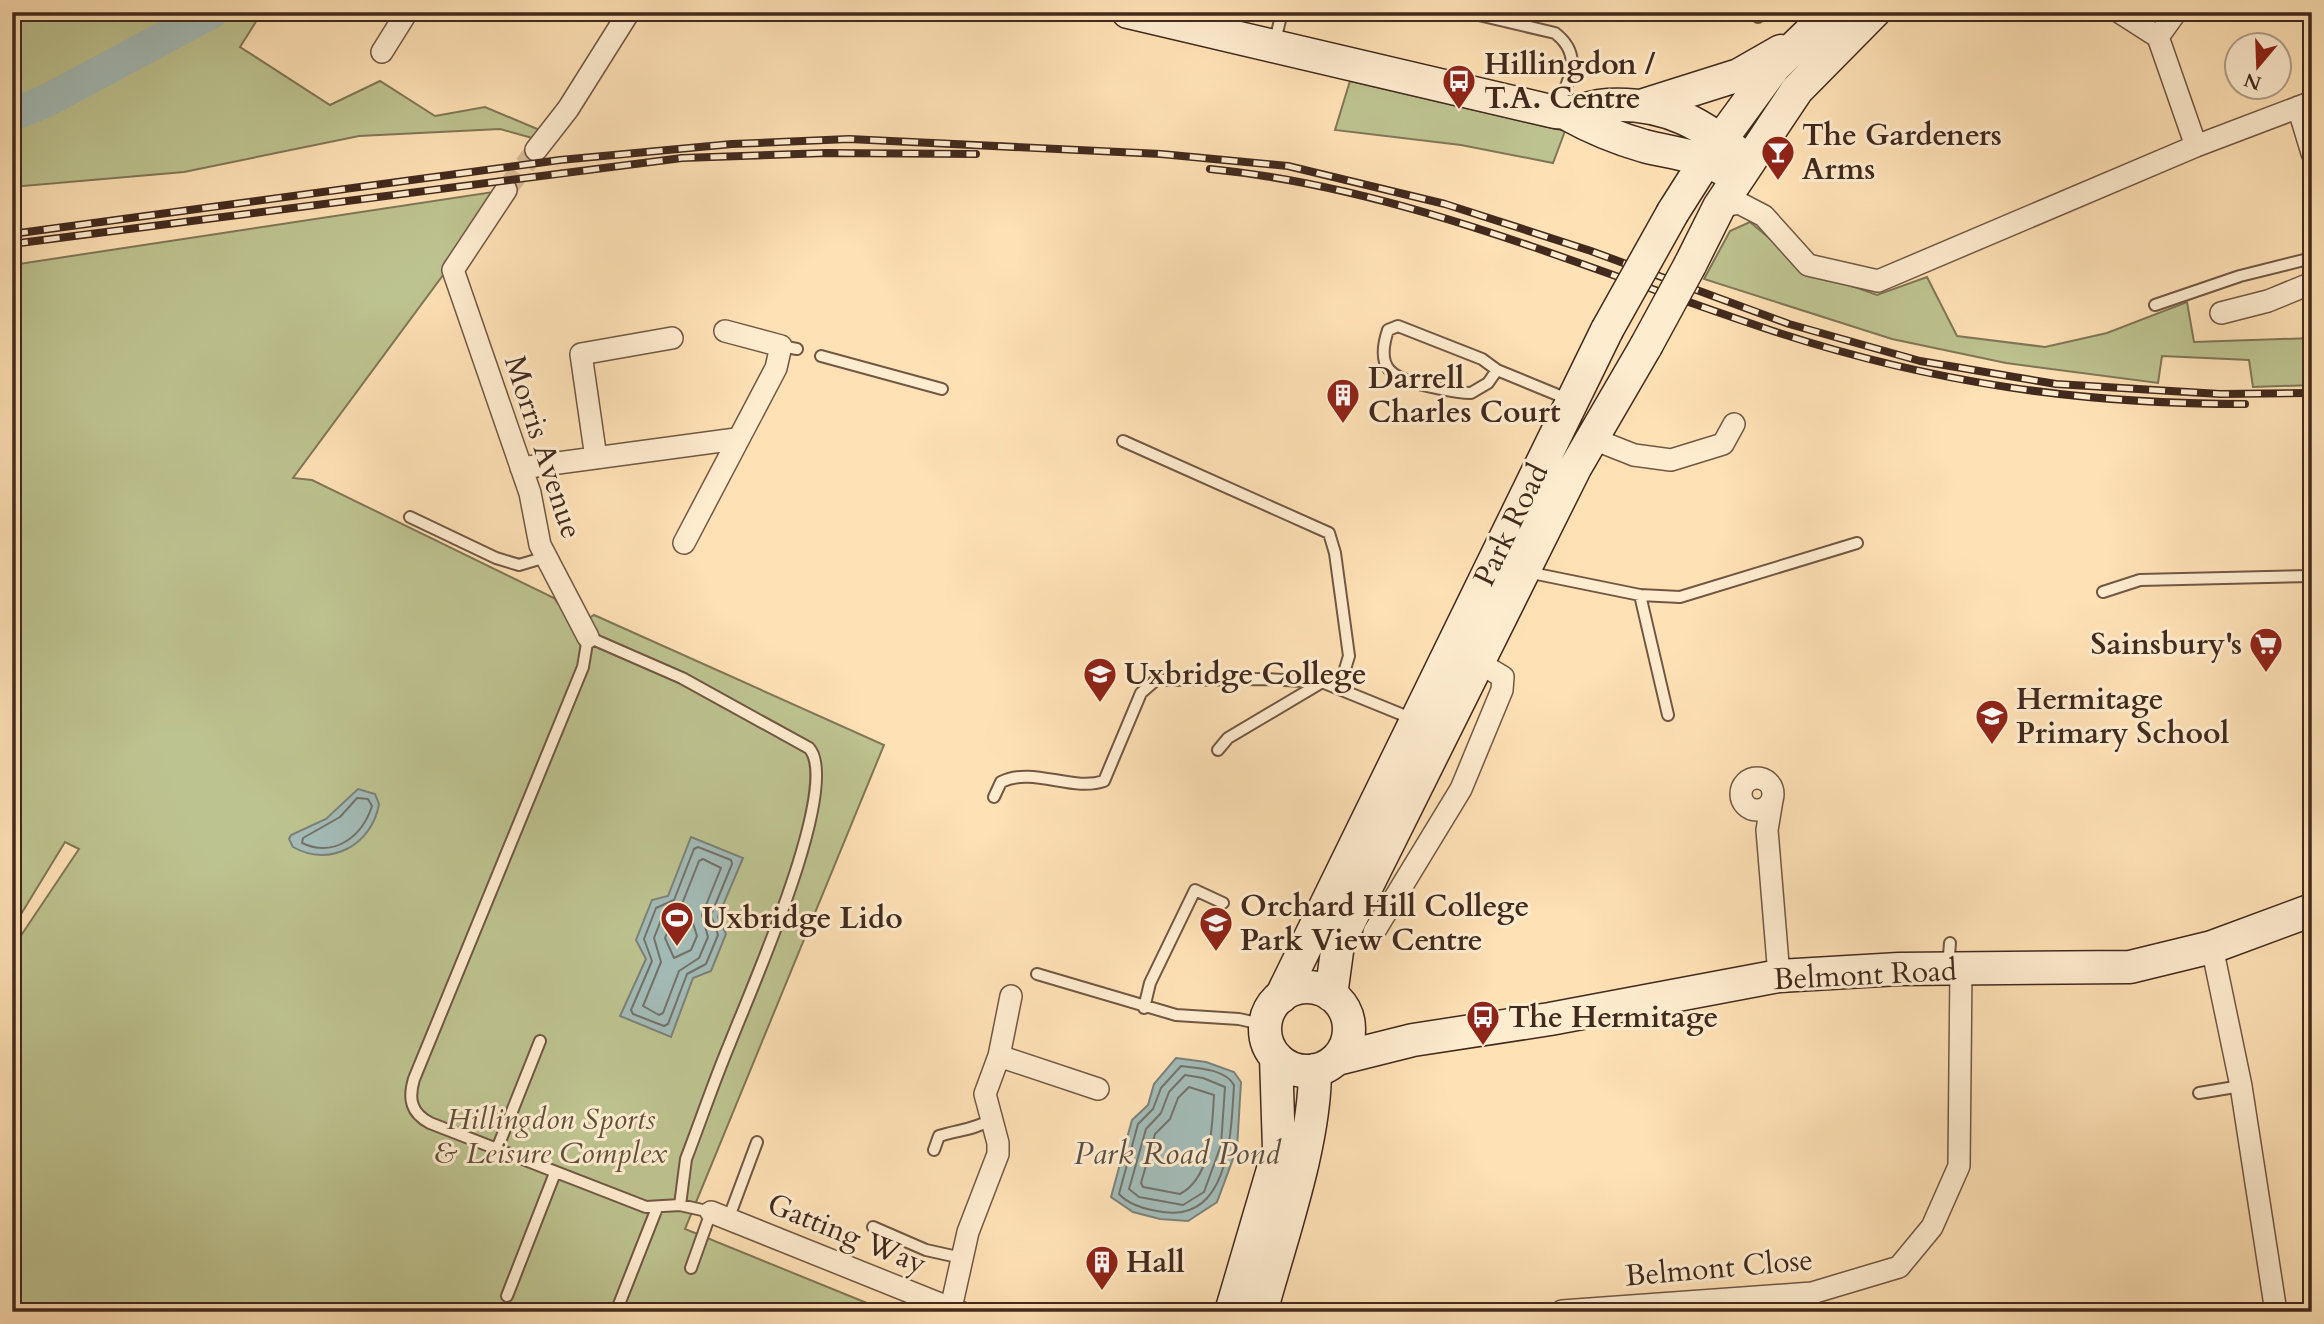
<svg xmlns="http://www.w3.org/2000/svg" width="2324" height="1324" font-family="Cardo,serif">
<rect width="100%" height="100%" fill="#fee1b5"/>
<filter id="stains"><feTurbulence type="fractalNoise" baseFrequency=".00286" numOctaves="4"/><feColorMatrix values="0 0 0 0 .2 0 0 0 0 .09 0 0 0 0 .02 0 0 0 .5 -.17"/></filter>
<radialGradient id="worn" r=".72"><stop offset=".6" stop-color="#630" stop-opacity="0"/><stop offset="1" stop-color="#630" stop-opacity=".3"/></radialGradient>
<path fill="#bdc390" stroke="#807656" stroke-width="2" d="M12,12H262L240,47L330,105L380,81L435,116L485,107L549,134L543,141L500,129L359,136L184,172L12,187Z
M1350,81L1565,131L1553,163L1461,145L1335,130Z
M506,190L293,478L312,480L554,598L575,627L594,615L884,745L685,1229L889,1312H12V949L79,849L65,842L12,929V265Z
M1750,222L1807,270L1877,295L1927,277L1957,336L2045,347L2107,333L2187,302L2194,342L2312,338V385L2253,387L2249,360L2162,356L2158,383L2006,363L1892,339L1704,279L1730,231Z"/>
<path fill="#a3bbb7" stroke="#7c8179" stroke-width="2" d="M358,789L375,794L379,804C372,845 330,868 293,847L289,839L291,835L326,819Z
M691,837L743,858L718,917L726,934L711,971L693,978L671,1037L620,1016L646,959L636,940L652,900L668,896Z
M1176,1058L1206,1062L1234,1072L1241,1082L1237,1148L1217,1202L1188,1221L1160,1219L1133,1212L1111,1197L1132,1120L1148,1105L1154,1084Z"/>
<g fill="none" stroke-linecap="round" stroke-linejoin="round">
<path stroke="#72726a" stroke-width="2" d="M357,798L368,799L372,806C362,837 334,858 302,843L303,838L340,817Z
M698,847L731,860L732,864L711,915L718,935L706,964L687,974L668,1024L664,1026L633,1014L631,1010L652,961L644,939L656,908L674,900L694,849Z
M703,859L721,868L702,915L708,937L699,958L679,971L663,1013L659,1015L643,1006L661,962L654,938L663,915L682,904L699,861Z
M686,915L691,917L697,936L691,950L674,958L665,938L671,923Z
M1181,1066C1198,1068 1225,1069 1234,1085C1231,1132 1230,1222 1163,1212C1148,1210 1129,1205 1119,1194L1138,1124L1153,1109L1161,1088Z
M1185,1075L1203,1078L1225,1087L1221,1145L1204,1192L1183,1205L1139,1197L1129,1189L1146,1129L1161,1113L1169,1092Z
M1189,1087L1214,1095C1212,1127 1212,1177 1180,1194L1143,1187L1141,1183L1155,1134L1170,1119L1178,1098Z"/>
<path stroke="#a3bbb7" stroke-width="33" d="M12,115L46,101L212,12"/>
<path stroke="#d8bc97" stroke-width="21" stroke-dasharray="21 10" stroke-linecap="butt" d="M506,190L536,150"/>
<defs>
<path id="lane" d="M1466,12L1555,33C1585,56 1568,81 1556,110
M1758,17L1763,12
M1274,45L1282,12
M2155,305L2240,276L2312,258
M781,346L797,349
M821,356L942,389
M1497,370L1482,359L1398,326L1388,330C1375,369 1391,378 1427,386C1442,389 1456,393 1471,393L1488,383L1497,370L1570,400
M1123,441L1329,533L1335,553L1349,656L1339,689
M410,517L496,558L519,565L546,557
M1527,572L1640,595L1680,597L1857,543
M2103,592L2140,580L2312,576
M1640,595L1668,715
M588,637L583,667L414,1079C408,1099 411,1113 430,1123L646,1207L680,1205L711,1212L691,1268
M588,637L682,678L809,748C843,785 748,996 730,1043C714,1081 701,1120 686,1159L680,1205
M1218,750L1228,738L1319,684
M994,797L1001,782C1033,766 1072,792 1104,781L1141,693L1156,680L1267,679L1322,682L1413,719
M1948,967L1950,943
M1037,974L1176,1015L1239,1019L1266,1025
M1144,1008L1150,983L1195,890L1223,903
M2199,1093L2241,1086
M497,1149L540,1041
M934,1150L939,1136C957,1130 974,1130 990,1120
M729,1217L757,1142
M873,1227L926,1250L962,1258
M507,1296L555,1173
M616,1312L657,1208"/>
<path id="street" d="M2119,12L2158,37L2196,146
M2158,37L2176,12
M382,52L407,12
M2298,107L2312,153
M536,150L568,109L629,12
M506,190L453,270L530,493L540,545L588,637
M1719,207L1739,203L1764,216L1808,265L1878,281L2196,146L2312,102
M2221,313L2268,301L2312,283
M1591,438L1634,455L1671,460L1723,444L1734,424
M596,458L581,354L672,338
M521,468L736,439
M684,543L776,368L781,346L725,331
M1741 794a16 16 0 1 1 32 0a16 16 0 1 1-32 0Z
M1772,800L1767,830L1779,976
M1374,932L1461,789L1502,690L1503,677L1478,662
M2212,947L2241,1086L2276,1312
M999,1056L1011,996
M711,1212L960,1312
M951,1308L968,1232L998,1154V1143L985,1094L999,1056L1098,1089
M1562,1311L1812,1293L1899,1267L1932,1227L1959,1166L1961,969"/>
<path id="secondary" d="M1128,12L1555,112C1573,115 1589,106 1608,105C1668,102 1704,125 1749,162
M1644,105L1739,75L1781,51
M1567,114C1592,128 1616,138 1644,146C1671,153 1698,155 1723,169
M1673,212L1706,160L1774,67L1831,12
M1690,265L1719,207L1797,90L1874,12
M1265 1029a42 42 0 1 1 84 0a42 42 0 1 1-84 0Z
M1331,995L1338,944L1575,468L1646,346
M1281,997L1607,330
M1337,1059L1413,1040L1550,1019L1779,976L1899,969L2130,967L2212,947L2312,910
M1231,1312L1279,1149L1276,1057
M1261,1312C1281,1238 1315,1145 1315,1070"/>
</defs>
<use href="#lane" stroke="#715743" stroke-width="14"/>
<use href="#street" stroke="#715743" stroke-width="24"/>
<use href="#secondary" stroke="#42291d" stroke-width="35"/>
<use href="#lane" stroke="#feeccf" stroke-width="10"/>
<use href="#street" stroke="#feeccf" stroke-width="21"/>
<use href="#secondary" stroke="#feeccf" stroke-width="32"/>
<defs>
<path id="rail" d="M1210,169C1406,188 1590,271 1776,332C1933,383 2080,404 2245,404
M12,234L560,160L732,144L849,139L1161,154L1288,166L1445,204L1591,251L1789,324L1920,361L2056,384L2220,394L2312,393
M12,244L682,158L826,153L976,154"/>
</defs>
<use href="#rail" stroke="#42291d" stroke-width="8"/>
<use href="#rail" stroke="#feeccf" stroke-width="5" stroke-dasharray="16" stroke-linecap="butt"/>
<defs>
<path id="secondary-bridge" d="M1607,330L1673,212
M1646,346L1690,265"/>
</defs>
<use href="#secondary-bridge" stroke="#42291d" stroke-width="35" stroke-linecap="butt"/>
<use href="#secondary-bridge" stroke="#feeccf" stroke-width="32"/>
</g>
<defs>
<symbol id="bus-pin" viewBox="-11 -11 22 30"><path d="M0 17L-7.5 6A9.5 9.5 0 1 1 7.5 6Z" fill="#8f2418" stroke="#feeccf"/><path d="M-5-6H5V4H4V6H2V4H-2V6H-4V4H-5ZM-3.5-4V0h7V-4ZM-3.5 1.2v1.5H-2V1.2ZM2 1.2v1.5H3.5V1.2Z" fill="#fff"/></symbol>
<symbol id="bar-pin" viewBox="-11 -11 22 30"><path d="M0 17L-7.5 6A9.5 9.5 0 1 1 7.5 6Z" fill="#8f2418" stroke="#feeccf"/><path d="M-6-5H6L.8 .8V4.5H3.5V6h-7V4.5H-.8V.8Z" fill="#fff"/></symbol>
<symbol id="building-pin" viewBox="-11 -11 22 30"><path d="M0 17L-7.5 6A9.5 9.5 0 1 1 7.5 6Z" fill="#8f2418" stroke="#feeccf"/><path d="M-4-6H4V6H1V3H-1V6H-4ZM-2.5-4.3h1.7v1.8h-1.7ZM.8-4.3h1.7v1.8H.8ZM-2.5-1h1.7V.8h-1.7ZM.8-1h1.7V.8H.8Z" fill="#fff"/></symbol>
<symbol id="supermarket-pin" viewBox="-11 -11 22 30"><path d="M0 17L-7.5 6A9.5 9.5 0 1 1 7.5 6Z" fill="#8f2418" stroke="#feeccf"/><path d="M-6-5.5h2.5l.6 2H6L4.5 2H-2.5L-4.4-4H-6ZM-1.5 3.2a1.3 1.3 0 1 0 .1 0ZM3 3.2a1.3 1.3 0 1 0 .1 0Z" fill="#fff"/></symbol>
<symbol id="university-pin" viewBox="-11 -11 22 30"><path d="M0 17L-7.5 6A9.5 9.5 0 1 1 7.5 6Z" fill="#8f2418" stroke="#feeccf"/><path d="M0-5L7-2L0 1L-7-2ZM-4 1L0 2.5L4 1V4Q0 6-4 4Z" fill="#fff"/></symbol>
<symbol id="school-pin" viewBox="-11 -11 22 30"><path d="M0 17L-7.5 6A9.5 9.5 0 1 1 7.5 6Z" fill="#8f2418" stroke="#feeccf"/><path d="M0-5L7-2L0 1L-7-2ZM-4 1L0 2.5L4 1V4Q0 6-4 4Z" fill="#fff"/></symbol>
<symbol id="stadium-pin" viewBox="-11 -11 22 30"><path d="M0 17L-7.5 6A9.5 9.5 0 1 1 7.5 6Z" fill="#8f2418" stroke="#feeccf"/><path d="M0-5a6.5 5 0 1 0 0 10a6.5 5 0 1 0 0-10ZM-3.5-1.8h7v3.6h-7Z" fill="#fff"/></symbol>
</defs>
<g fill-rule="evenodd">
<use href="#bus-pin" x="1440" y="62" width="38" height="52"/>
<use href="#bar-pin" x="1759" y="133" width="38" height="52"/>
<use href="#building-pin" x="1324" y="376" width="38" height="52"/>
<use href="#supermarket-pin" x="2247" y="625" width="38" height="52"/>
<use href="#university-pin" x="1081" y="655" width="38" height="52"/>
<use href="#school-pin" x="1973" y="697" width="38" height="52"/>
<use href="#stadium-pin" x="658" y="899" width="38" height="52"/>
<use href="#university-pin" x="1197" y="904" width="38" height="52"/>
<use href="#bus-pin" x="1464" y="998" width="38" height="52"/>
<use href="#building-pin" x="1083" y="1243" width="38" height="52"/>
</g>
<g text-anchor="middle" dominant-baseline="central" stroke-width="6" stroke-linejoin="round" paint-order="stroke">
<g font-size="30" font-weight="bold" fill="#42291d" stroke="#feeccf" text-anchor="start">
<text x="1484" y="64">Hillingdon /<tspan x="1484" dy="34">T.A. Centre</tspan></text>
<text x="1802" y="135">The Gardeners<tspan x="1802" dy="34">Arms</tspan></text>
<text x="1368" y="378">Darrell<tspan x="1368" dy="34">Charles Court</tspan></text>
<text x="2242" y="644" text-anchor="end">Sainsbury's</text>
<text x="1124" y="674">Uxbridge College</text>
<text x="2016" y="699">Hermitage<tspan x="2016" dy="34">Primary School</tspan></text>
<text x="1240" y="906">Orchard Hill College<tspan x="1240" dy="34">Park View Centre</tspan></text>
<text x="702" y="918">Uxbridge Lido</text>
<text x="1508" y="1017">The Hermitage</text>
<text x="1126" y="1262">Hall</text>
</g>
<g font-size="30" fill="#42291d" stroke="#feeccf">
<text transform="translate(543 447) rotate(72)">Morris Avenue</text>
<text transform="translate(1511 525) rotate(-64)">Park Road</text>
<text transform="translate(1865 975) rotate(-3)">Belmont Road</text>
<text transform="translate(847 1234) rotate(22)">Gatting Way</text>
<text transform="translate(1719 1268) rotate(-5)">Belmont Close</text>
</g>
<g font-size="30" font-style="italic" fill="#61503a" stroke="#feeccf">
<text x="551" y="1119">Hillingdon Sports<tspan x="551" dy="34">&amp; Leisure Complex</tspan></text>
</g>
<g font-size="32" font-style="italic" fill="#5a4e44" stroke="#feeccf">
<text x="1177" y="1154">Park Road Pond</text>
</g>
</g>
<rect width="2324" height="1324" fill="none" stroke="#fee1b5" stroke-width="42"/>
<rect x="14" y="14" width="2296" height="1296" fill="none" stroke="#42291d" stroke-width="3.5"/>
<rect x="21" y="21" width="2282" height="1282" fill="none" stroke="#42291d" stroke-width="2"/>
<g transform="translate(2258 66) rotate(199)"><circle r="33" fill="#feeccf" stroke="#b39e88" stroke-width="2"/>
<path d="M0-5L12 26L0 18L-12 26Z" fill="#8f2418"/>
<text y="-10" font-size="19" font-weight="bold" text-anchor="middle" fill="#42291d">N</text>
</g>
<rect width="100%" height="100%" filter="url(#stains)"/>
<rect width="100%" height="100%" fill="url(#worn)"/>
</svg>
